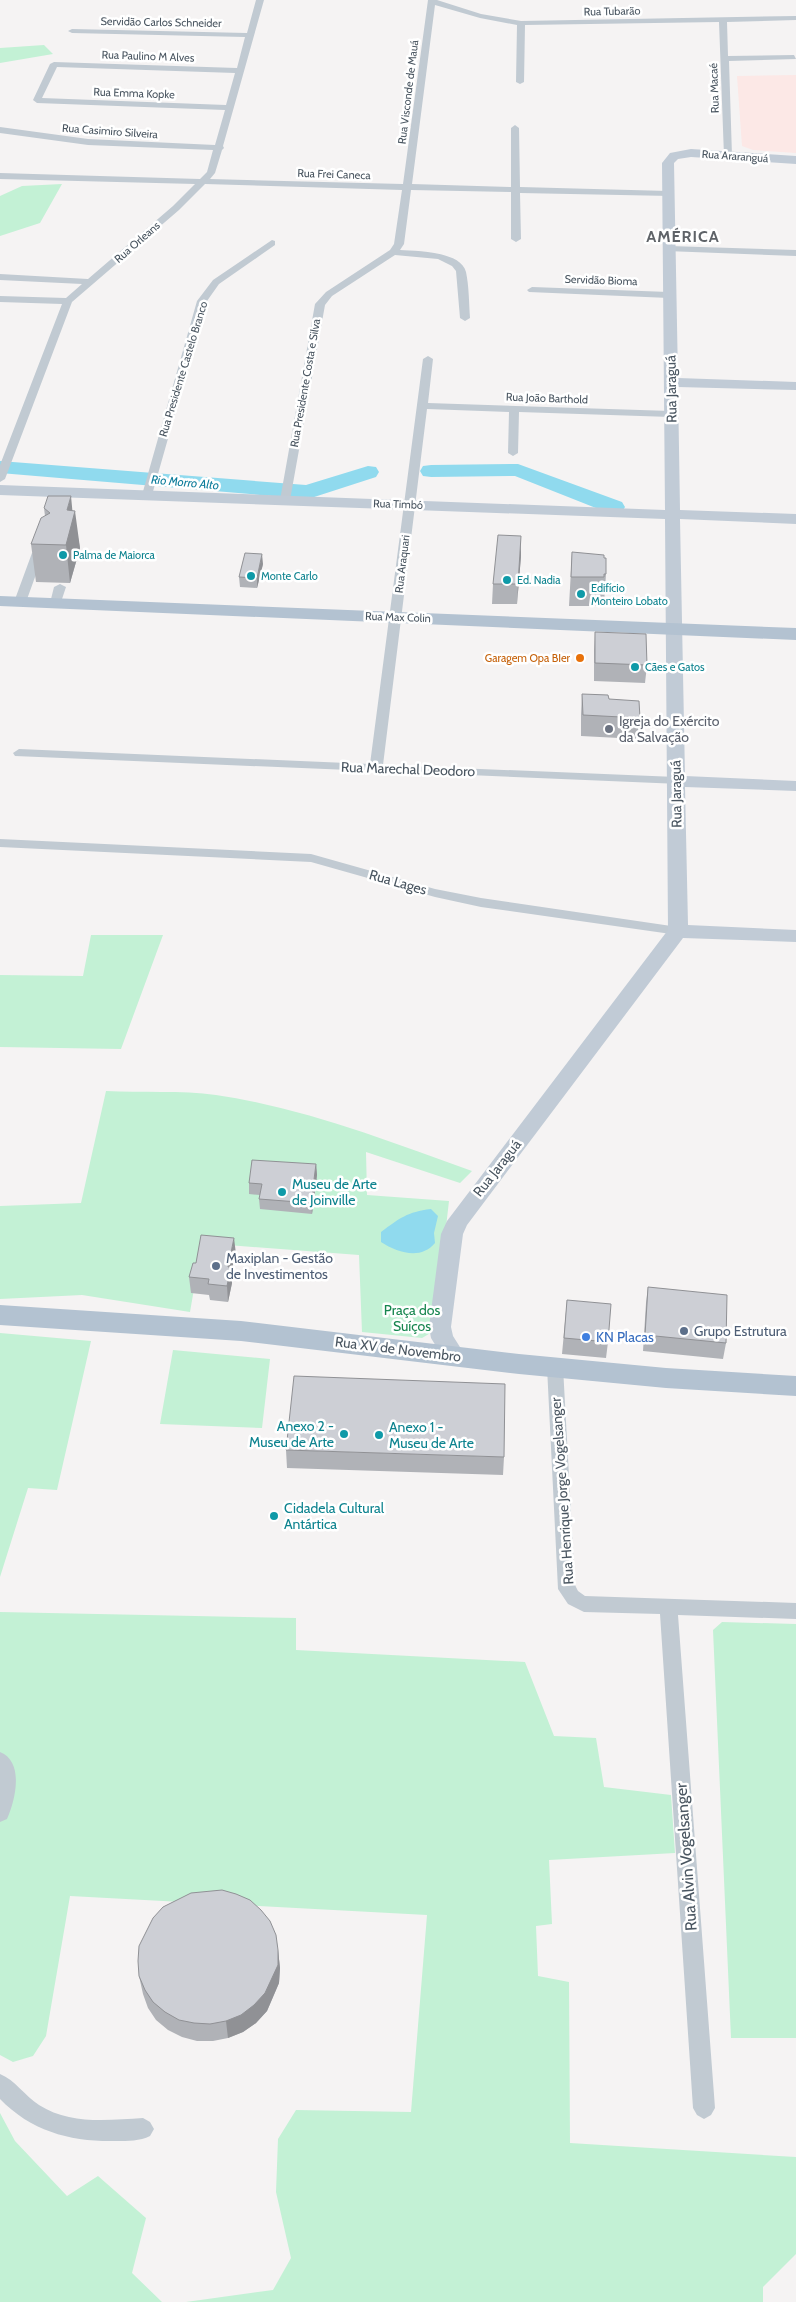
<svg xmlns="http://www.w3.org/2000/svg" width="796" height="2302" font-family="Cabin,sans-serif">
<rect width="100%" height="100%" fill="#f5f3f3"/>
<path fill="#fce8e6" d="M796,75V153L753,150L742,146L737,76Z"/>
<path fill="#c3f1d5" d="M44,45L53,54L0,63V48Z
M62,184L40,223L0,236V196L22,186Z
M91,935H163L121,1049L0,1047V975L83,976Z
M106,1091C140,1093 182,1090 216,1095C304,1108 388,1141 472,1171L460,1183L366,1152L367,1195L449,1201L434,1331L422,1338L362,1332L359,1255L202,1243L190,1312L82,1295L0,1299V1206L81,1203Z
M0,1333L91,1341L57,1490L28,1488L0,1577Z
M173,1350L270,1359L262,1428L160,1424Z
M0,1612L296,1618V1650L525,1662L554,1736L596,1738L604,1787L671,1795L675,1853L549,1860L552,1924L536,1926L538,1976L569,1982L570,2143L796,2157V2254L763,2287V2302H186L273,2290L291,2258L276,2192L278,2139L296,2110L411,2112L427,1915L70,1896L46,2036L33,2056L13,2062L0,2055Z
M722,1622L796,1624V2038H731L713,1630Z
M0,2113L15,2141L67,2196L98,2176L146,2218L132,2273L162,2302H0Z"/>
<path fill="#90daee" d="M431,1209L438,1216L434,1233L435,1243C421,1260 398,1253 381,1242V1232C400,1218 407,1212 431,1209Z"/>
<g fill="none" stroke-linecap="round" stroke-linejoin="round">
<path fill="#90daee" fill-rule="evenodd" d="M0,461L306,485L368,466L376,467L379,472L376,477L308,499L0,473Z
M518,464L622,502L625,507L622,512L614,514L606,512L515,476L431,477L423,476L420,471L423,466L431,465Z"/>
<path fill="#c1cad2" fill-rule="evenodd" d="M256,0H264L223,146L224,148L222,150L215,173L210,179L403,184L428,0H437L481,14L521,21L796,16V20L727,22L728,56L794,55L796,59L729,61L732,156L728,159L724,156L719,22L525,25L524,82L520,84L516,82L517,25L480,18L435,5L412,184L511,187V128L515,125L519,128L520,187L668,191L672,194L671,196L520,193L521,239L516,242L511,239V192L411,190L404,244L400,250C416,251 461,251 466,272C469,286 469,303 470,318L465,321L460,318L456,271L452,266L438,259L395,255L332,296L325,305L290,500L285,503L280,500L315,304L326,292L390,250L394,244L402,190L205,184L179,210L72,302L5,479L0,482V465L62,304L0,302V296L66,298L82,284L0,280V274L88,279L173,206L195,184L0,179V173L200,179L207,172L213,150L88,145L0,133V127L88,139L215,145L225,110L37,103L33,100L50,64L54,62L237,68L245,37L72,33L68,31L72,29L247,33ZM57,67L235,73L226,105L42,98Z
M272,240L275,241V245L219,284L207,301L152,495L151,497H143L142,495L197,301L213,280Z
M669,246L796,250V256L666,251L664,249Z
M532,287L669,292L674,295L669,298L529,292L527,290Z
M428,356L433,359L428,403L671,411L676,414L671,417L519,412L518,453L513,456L508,453L509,412L427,409L383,765L676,777L682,781L680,784L15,756L13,753L19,749L370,764L423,359Z
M46,547L52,550L43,555L26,602L20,605L16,604L14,602L32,553Z
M60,584L66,587L60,605H52L50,603L54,587Z
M0,839L311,854L435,889L481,898L678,927L685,931L678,935L481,907L435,897L311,862L0,847Z
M555,1361L561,1362L563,1367L575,1585L578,1591L585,1596L796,1603V1619L678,1615L715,2108L711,2115L704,2119L697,2115L693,2108L660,1614L584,1612L568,1604L558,1589L547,1367L549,1362Z
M0,1752C25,1762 15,1801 7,1819L0,1822Z
M0,2074C15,2080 25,2096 39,2105C70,2125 109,2120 143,2118L150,2122L154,2129L150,2136C140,2141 128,2141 116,2141C72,2142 32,2132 0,2099Z"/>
<path fill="#c1cbd6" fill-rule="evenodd" d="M691,149L796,156V164L691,157L678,159L674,163L678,378L796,382V390L678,387L680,510L796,514V524L680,519L685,776L796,781V791L685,787L688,925L796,930V942L683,938L467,1225L463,1234L451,1327L453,1336L465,1355L461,1361L453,1364L445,1361L431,1338L429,1327L441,1234L447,1221L668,930L665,519L0,495V485L665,510L662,163L670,153Z"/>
<path fill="#b3c2d1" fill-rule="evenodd" d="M0,596L796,628V640L0,606Z
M0,1305L241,1321L519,1354L666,1368L796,1376V1396L666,1388L519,1374L241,1341L0,1325Z"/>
</g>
<path fill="#b0b2b7" d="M44,508L73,511L80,548L70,583L36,582L31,544L45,516Z
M572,552L606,574L604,603H602V606H569Z
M521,556L517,604H492L493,584Z
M263,564L257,588L240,587L239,577Z
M595,632L647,665L645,683L594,681V650Z
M582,694L609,699L640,718L638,739L581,736V714Z
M316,1164L317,1175L312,1214L260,1209L259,1199L260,1195L249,1194V1183Z
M236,1254L231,1272L232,1283L228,1302L210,1300L209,1295L191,1293L189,1277L196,1263Z
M648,1287L726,1343L723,1359L643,1351L646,1303Z
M567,1300L608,1342L606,1358L562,1354Z
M286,1450L504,1457L503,1475L287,1468Z
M278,1950L280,1968L279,1983L267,2011L256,2023L243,2032L228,2038L213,2041H197L182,2037L168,2030L156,2020L148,2008L143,1994L139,1976Z"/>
<path fill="#909195" d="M71,496L73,517L75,511L80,548L70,583L66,545L67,510Z
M521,536V556L517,604L518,584Z
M262,554L263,564L257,588V578Z
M316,1164L317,1175L312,1214L311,1203Z
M234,1238L236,1254L231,1272L232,1283L228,1302L227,1286L228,1267Z
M278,1950L280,1968L279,1983L267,2011L256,2023L243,2032L228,2038L226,2021Z"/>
<path fill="#cdcfd5" stroke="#909195" d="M48,496H71L67,510L75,511L66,545L31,544L41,518L50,513L44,508Z
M498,535L521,536L518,584H493Z
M572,552L604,555V558H606V574H604V577H571Z
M245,553L262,554L257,578L239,577Z
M595,632L646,634L647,665L595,663Z
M582,694L608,695L609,699L639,701L640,718L583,715Z
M252,1160L316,1164L311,1203L259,1199L262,1184L249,1183Z
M201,1235L234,1238L228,1267H231L227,1286L208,1284L209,1279L189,1277L193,1263H196Z
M648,1287L727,1295L726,1343L645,1335Z
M567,1300L611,1304L608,1342L564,1338Z
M294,1376L505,1384L504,1457L286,1450Z
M222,1890L236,1894L250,1900L261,1910L270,1921L276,1935L278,1950V1965L265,1993L254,2005L241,2015L226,2021L210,2024L194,2023L179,2020L165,2012L153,2002L145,1990L139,1976L138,1961L139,1946L153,1918L163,1907L191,1893Z"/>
<g fill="#0f9aa8" stroke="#fff" stroke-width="2">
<circle cx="63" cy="555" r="5"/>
<circle cx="251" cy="576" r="5"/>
<circle cx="507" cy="580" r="5"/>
<circle cx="581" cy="594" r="5"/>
<circle cx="635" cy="667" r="5"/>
<circle cx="282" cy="1192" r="5"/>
<circle cx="344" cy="1434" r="5"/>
<circle cx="379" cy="1435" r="5"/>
<circle cx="274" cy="1516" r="5"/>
</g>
<circle fill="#e8710a" stroke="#fff" stroke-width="2" cx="580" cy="658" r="5"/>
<circle fill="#6b7280" stroke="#fff" stroke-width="2" cx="609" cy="729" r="5"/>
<g fill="#5c6f8a" stroke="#fff" stroke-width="2">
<circle cx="216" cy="1266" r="5"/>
<circle cx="684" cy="1331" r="5"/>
</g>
<circle fill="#3f7fe0" stroke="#fff" stroke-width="2" cx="586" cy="1337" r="5"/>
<g text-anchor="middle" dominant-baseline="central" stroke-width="5" stroke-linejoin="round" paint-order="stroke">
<g font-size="11" fill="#4a5661" stroke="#fff">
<text transform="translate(612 11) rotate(-1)">Rua Tubarão</text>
<text transform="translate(161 22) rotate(1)">Servidão Carlos Schneider</text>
<text transform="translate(148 56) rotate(2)">Rua Paulino M Alves</text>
<text transform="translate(714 88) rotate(-92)">Rua Macaé</text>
<text transform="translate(408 92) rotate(-83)">Rua Visconde de Mauá</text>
<text transform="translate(134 93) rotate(2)">Rua Emma Kopke</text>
<text transform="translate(110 131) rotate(4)">Rua Casimiro Silveira</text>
<text transform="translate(735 156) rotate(4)">Rua Araranguá</text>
<text transform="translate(334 174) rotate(2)">Rua Frei Caneca</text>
<text transform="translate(137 242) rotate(-41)">Rua Orleans</text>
<text transform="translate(601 280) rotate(2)">Servidão Bioma</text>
<text transform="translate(183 369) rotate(-73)">Rua Presidente Castelo Branco</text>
<text transform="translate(305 383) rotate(-80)">Rua Presidente Costa e Silva</text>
<text transform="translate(547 398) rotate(2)">Rua João Barthold</text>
<text transform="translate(398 504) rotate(2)">Rua Timbó</text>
<text transform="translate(402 564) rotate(-83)">Rua Araquari</text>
<text transform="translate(398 617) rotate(2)">Rua Max Colin</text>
</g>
<g font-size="11" fill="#0d838f" stroke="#fff" text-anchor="start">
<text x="73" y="555">Palma de Maiorca</text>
<text x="261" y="576">Monte Carlo</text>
<text x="517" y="580">Ed. Nadia</text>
<text x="591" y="588">Edifício<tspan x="591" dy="13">Monteiro Lobato</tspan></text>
<text x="645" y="667">Cães e Gatos</text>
</g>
<g font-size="11" fill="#c56008" stroke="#fff" text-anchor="end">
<text x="570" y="658">Garagem Opa BIer</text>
</g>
<g font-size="12" font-style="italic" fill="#0c7c9b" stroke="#fff">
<text transform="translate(185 482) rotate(5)">Rio Morro Alto</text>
</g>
<g font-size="14" fill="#4a5661" stroke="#fff">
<text transform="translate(671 389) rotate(-91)">Rua Jaraguá</text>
<text transform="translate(408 769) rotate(2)">Rua Marechal Deodoro</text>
<text transform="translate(676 794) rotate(-91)">Rua Jaraguá</text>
<text transform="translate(398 882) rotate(16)">Rua Lages</text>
<text transform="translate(497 1168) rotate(-52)">Rua Jaraguá</text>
<text transform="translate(398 1349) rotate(7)">Rua XV de Novembro</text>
<text transform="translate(562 1491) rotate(-94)">Rua Henrique Jorge Vogelsanger</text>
</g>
<g font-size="14" fill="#5b616d" stroke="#fff" text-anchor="start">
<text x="619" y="721">Igreja do Exército<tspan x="619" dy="16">da Salvação</tspan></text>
</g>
<g font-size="14" fill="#0d838f" stroke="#fff" text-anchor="start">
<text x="292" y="1184">Museu de Arte<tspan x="292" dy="16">de Joinville</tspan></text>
<text x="334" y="1426" text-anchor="end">Anexo 2 -<tspan x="334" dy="16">Museu de Arte</tspan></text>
<text x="389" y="1427">Anexo 1 -<tspan x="389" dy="16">Museu de Arte</tspan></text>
<text x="284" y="1508">Cidadela Cultural<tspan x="284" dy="16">Antártica</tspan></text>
</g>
<g font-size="14" fill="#4e5e75" stroke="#fff" text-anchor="start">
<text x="226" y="1258">Maxiplan - Gestão<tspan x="226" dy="16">de Investimentos</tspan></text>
<text x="694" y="1331">Grupo Estrutura</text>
</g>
<g font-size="14" fill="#17864f" stroke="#fff">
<text x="412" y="1310">Praça dos<tspan x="412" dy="16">Suíços</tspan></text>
</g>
<g font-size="14" fill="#366cbe" stroke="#fff" text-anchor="start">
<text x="596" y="1337">KN Placas</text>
</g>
<g font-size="16" font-weight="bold" letter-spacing="1" fill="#5f6368" stroke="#fff">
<text x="683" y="236">AMÉRICA</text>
</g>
<g font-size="16" fill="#4a5661" stroke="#fff">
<text transform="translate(686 1857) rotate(-94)">Rua Alvin Vogelsanger</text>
</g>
</g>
</svg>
